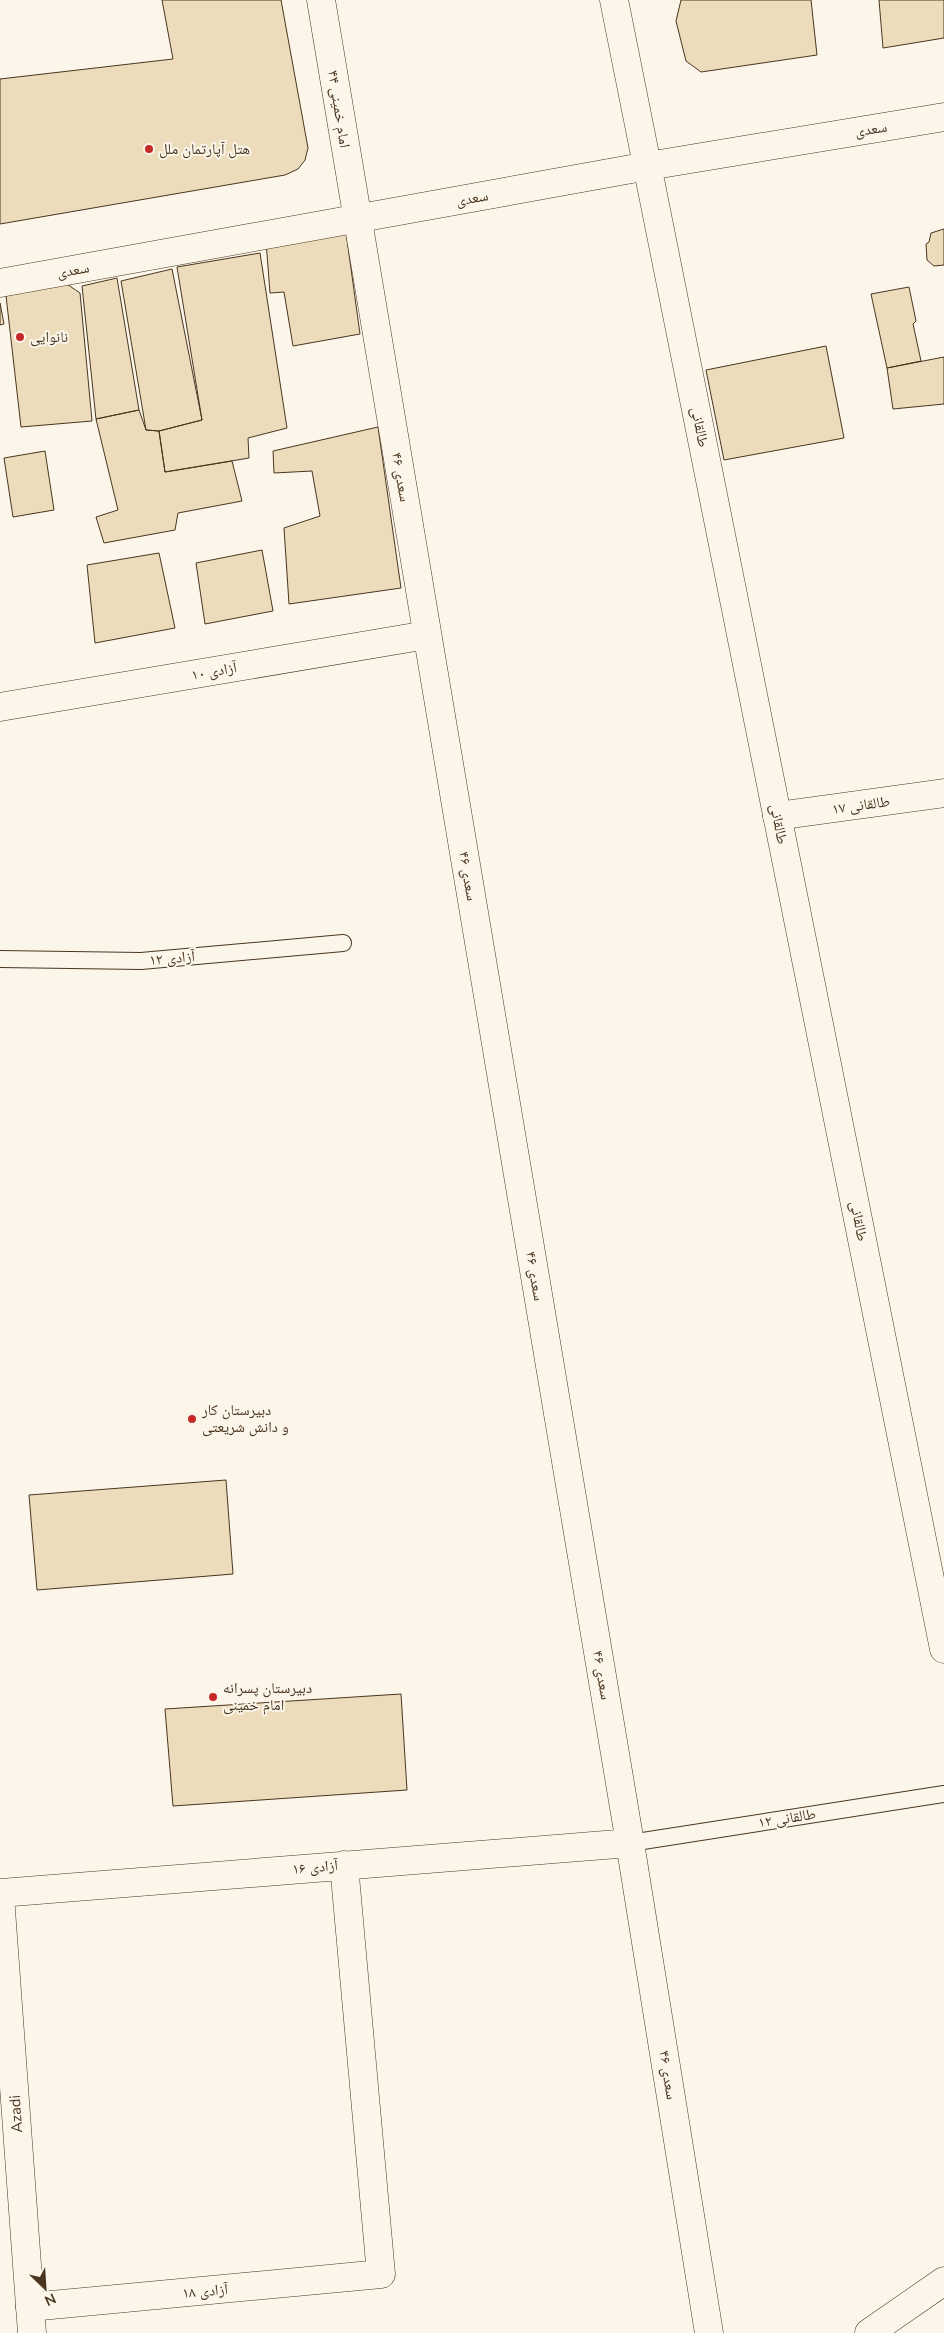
<svg xmlns="http://www.w3.org/2000/svg" width="944" height="2333" font-family="'Nunito Sans','Noto Naskh Arabic',sans-serif">
<rect width="100%" height="100%" fill="#fbf6e9"/>
<path fill="#ecdcbc" stroke="#4a3520" d="M162,0H281L308,148L305,160L298,169L285,175L0,224V79L173,59Z
M681,0H811L817,55L701,72L686,61L676,21Z
M879,0H944V38L883,48Z
M345,225L360,334L293,346L284,292L270,293L266,241Z
M944,229V265L934,266L927,260L926,244L929,242L931,233Z
M260,253L287,428L248,438L249,458L165,472L159,431L202,420L177,267Z
M172,269L202,420L159,431L146,430L121,281Z
M117,278L139,410L96,419L82,286Z
M61,280L80,293L92,421L21,427L5,287Z
M909,287L916,321L913,324L921,361L887,368L871,294Z
M0,303L4,324L0,325Z
M826,346L844,438L724,460L706,370Z
M944,357V404L893,409L887,368Z
M139,410L146,430L159,431L165,472L232,461L242,501L178,513L175,530L104,543L96,517L118,510L96,419Z
M378,427L401,588L289,604L284,528L320,516L312,471L274,473L273,451Z
M45,451L54,510L13,517L4,458Z
M262,550L273,611L205,624L196,563Z
M159,553L175,628L95,643L87,565Z
M226,1480L233,1574L37,1590L29,1495Z
M401,1694L407,1790L173,1806L165,1709Z"/>
<g fill="none" stroke-linecap="round" stroke-linejoin="round">
<defs>
<path id="lane" d="M0,959L141,961L343,943
M630,1843L944,1794"/>
<path id="street" d="M321,0L630,1843L709,2333
M0,707L427,635
M777,816L944,793
M0,1893L630,1843
M30,2307L381,2274L344,1865"/>
<path id="secondary" d="M614,0L944,1649
M0,283L648,166L944,117
M0,1896L32,2333
M869,2333L944,2281"/>
</defs>
<use href="#lane" stroke="#4a3520" stroke-width="18"/>
<use href="#street" stroke="#4a3520" stroke-width="29"/>
<use href="#secondary" stroke="#4a3520" stroke-width="29"/>
<use href="#lane" stroke="#fbf6e9" stroke-width="16"/>
<use href="#street" stroke="#fbf6e9" stroke-width="28"/>
<use href="#secondary" stroke="#fbf6e9" stroke-width="28"/>
</g>
<g fill="#c62828" stroke="#fbf6e9" stroke-width="2">
<circle cx="149" cy="149" r="5"/>
<circle cx="20" cy="337" r="5"/>
<circle cx="192" cy="1419" r="5"/>
<circle cx="213" cy="1697" r="5"/>
</g>
<g text-anchor="middle" dominant-baseline="central" stroke-width="4" stroke-linejoin="round" paint-order="stroke">
<g font-size="15" fill="#4a3520" stroke="#fbf6e9">
<text transform="translate(339 109) rotate(81)">امام خمینی ۴۴</text>
<text transform="translate(871 129) rotate(-9)">سعدی</text>
<text transform="translate(472 198) rotate(-10)">سعدی</text>
<text transform="translate(73 270) rotate(-10)">سعدی</text>
<text transform="translate(700 427) rotate(79)">طالقانی</text>
<text transform="translate(401 477) rotate(80)">سعدی ۴۶</text>
<text transform="translate(214 671) rotate(-10)">آزادی ۱۰</text>
<text transform="translate(861 805) rotate(-8)">طالقانی ۱۷</text>
<text transform="translate(779 824) rotate(79)">طالقانی</text>
<text transform="translate(468 876) rotate(80)">سعدی ۴۶</text>
<text transform="translate(172 958) rotate(-5)">آزادی ۱۲</text>
<text transform="translate(859 1221) rotate(79)">طالقانی</text>
<text transform="translate(535 1276) rotate(80)">سعدی ۴۶</text>
<text transform="translate(602 1675) rotate(80)">سعدی ۴۶</text>
<text transform="translate(787 1818) rotate(-9)">طالقانی ۱۲</text>
<text transform="translate(315 1867) rotate(-5)">آزادی ۱۶</text>
<text transform="translate(668 2075) rotate(81)">سعدی ۴۶</text>
<text transform="translate(16 2114) rotate(-94)">Azadi</text>
<text transform="translate(205 2291) rotate(-5)">آزادی ۱۸</text>
</g>
<g font-size="15" fill="#4a3520" stroke="#fbf6e9" text-anchor="start">
<text x="159" y="149">هتل آپارتمان ملل</text>
<text x="30" y="337">نانوایی</text>
<text x="202" y="1410">دبیرستان کار<tspan x="202" dy="17">و دانش شریعتی</tspan></text>
<text x="223" y="1688">دبیرستان پسرانه<tspan x="223" dy="17">امام خمینی</tspan></text>
</g>
</g>
<g transform="translate(45 2288) rotate(155)" stroke="#fbf6e9" stroke-width="4" paint-order="stroke">
<path d="M0-4L9 19L0 12L-9 19Z" fill="#4a3520"/>
<text y="-8" font-size="14" font-weight="bold" text-anchor="middle" fill="#4a3520">N</text>
</g>
</svg>
